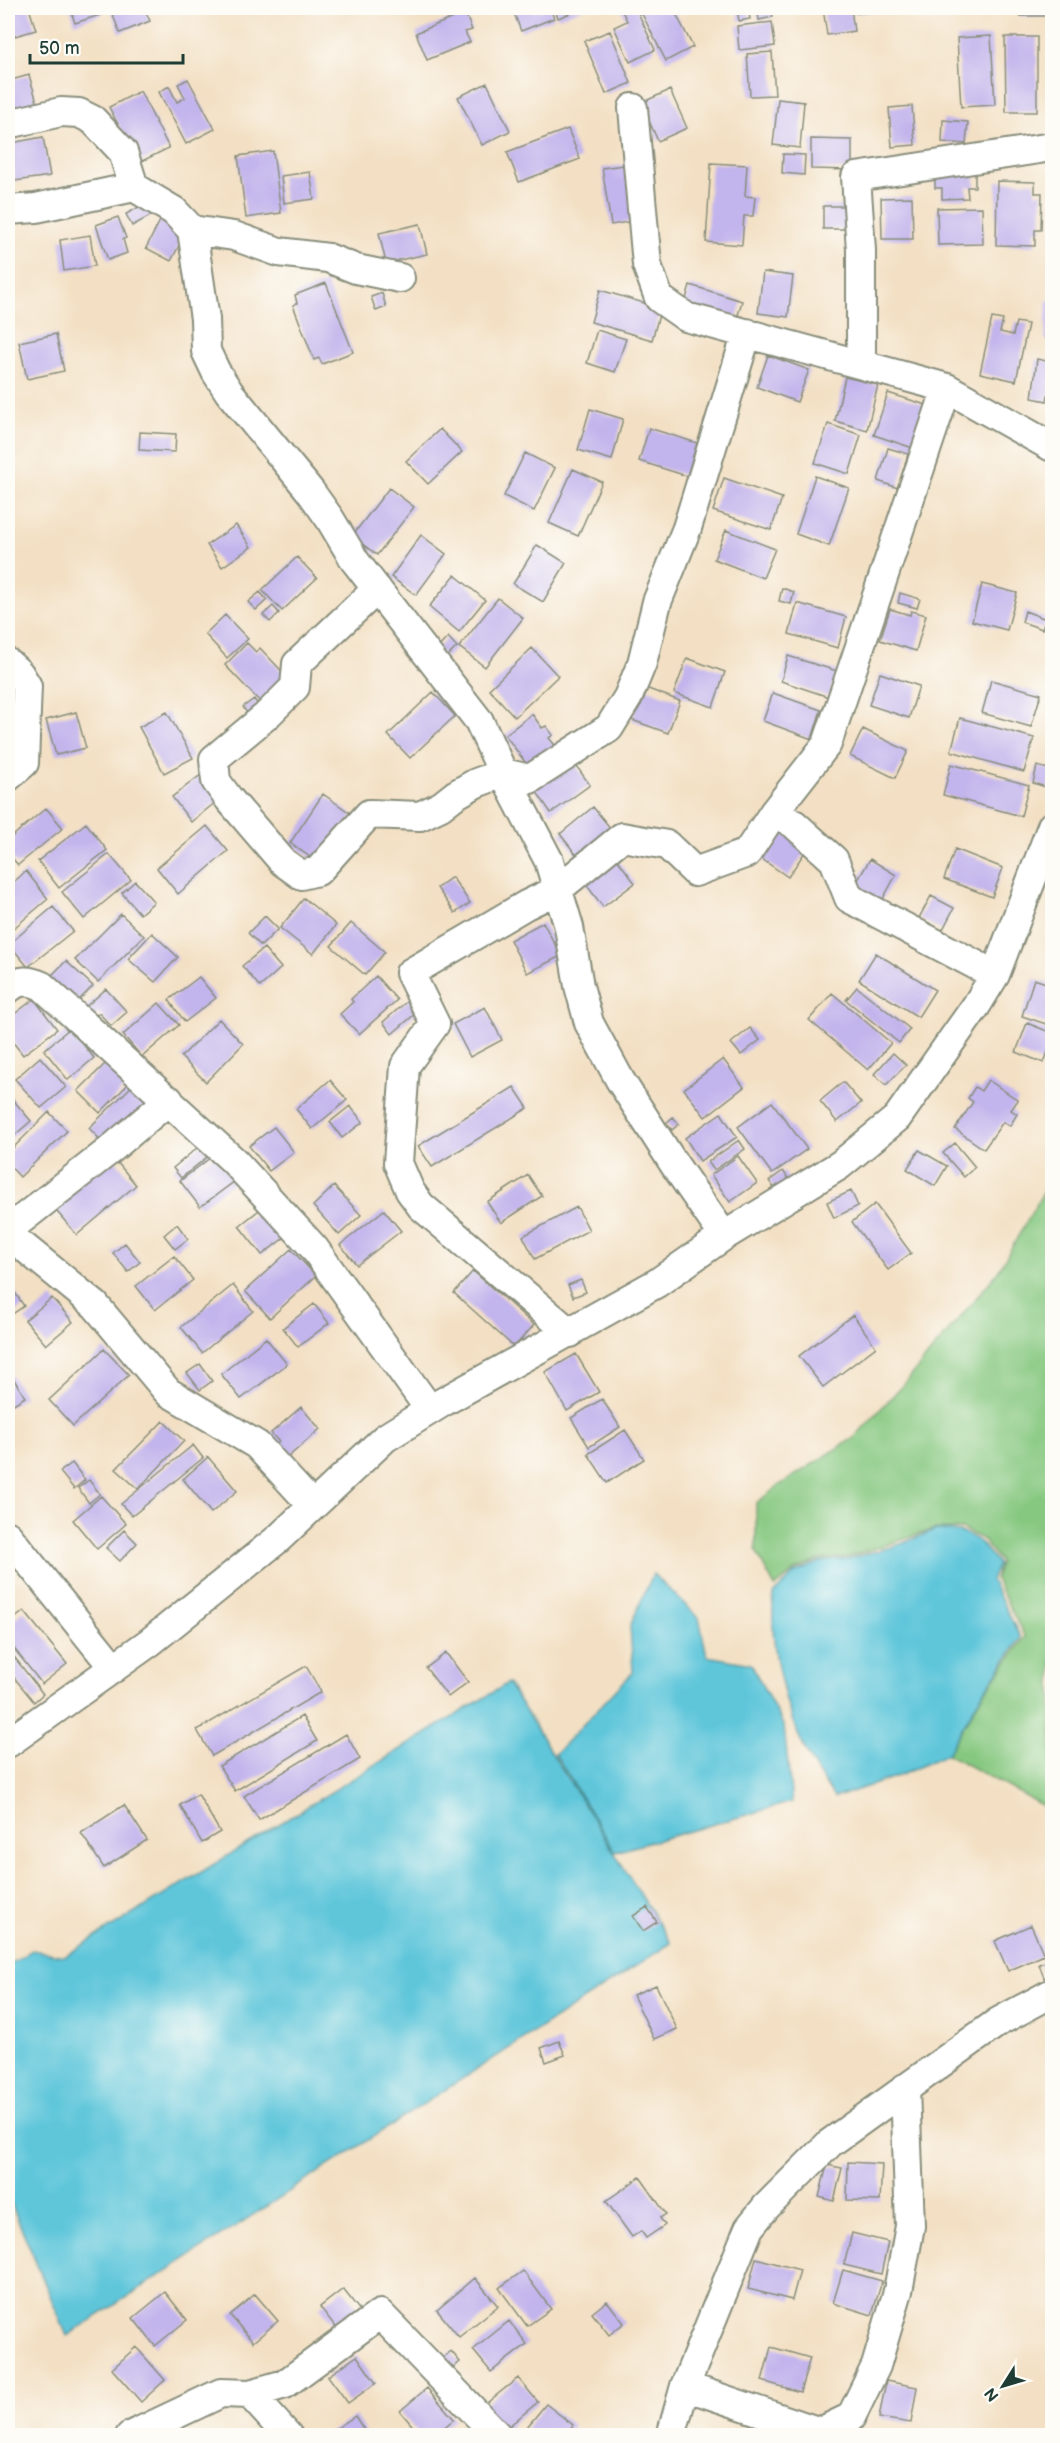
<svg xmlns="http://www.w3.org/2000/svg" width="1060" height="2443" font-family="'Balsamiq Sans',sans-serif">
<rect width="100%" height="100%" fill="#fdfcf7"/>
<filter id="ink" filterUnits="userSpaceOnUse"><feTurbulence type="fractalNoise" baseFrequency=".0167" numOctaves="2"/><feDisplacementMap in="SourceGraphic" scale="12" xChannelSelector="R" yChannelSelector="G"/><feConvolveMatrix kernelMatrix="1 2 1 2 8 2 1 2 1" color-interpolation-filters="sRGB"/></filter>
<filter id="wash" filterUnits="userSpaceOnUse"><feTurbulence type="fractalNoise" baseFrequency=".008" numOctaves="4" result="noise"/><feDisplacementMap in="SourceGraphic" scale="24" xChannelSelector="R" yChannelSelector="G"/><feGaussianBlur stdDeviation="1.35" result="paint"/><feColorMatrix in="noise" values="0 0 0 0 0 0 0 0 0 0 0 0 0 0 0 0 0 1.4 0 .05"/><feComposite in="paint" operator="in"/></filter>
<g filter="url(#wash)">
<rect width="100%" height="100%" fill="#f3e0c4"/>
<path fill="#86c880" stroke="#52825a" stroke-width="1.5" d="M1052,1177V1808L1045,1807L947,1754L980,1699L1025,1637L995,1579L1000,1562L982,1539L962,1529H935L848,1557L819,1560L796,1570L775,1587L756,1551V1503L781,1484L854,1438L911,1376L997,1273Z"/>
<path fill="#5ec6da" stroke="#3e8287" stroke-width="1.5" d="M935,1530C972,1531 976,1536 998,1564L991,1580L1021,1638L979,1699L947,1754L901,1775L834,1798C826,1785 817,1772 810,1759C785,1714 768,1644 774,1594L795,1573L820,1562L848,1559L898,1545Z
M653,1574L699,1618L707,1656L751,1664L784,1727L792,1802L615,1852L555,1754L633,1672L630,1626Z
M508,1683L671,1943L67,2336L8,2196V1966L32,1950L65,1956Z"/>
<g id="blocks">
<path fill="#c2b4ec" d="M8,8H29L36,30L8,38Z
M70,8H101L103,14L75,23Z
M110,8H144L150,21L120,33Z
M512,8H532L533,11L550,8L554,18L521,31Z
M554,8H584L558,18Z
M631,8H636L655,50L630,62L614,27L627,21L622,11Z
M639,8H673L693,47L666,61Z
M737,8H748L750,19L739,21Z
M757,8H771L773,17L759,20Z
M823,8H851L854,31L827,35Z
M856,8H885L886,11L856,13Z
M949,8H979V9L950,11Z
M1020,8H1052V16H1020Z
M465,13L472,30L465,32L470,42L427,60L416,33Z
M772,22L775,46L739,50L737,26Z
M610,31L631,83L606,94L584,41Z
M991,36L995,105L961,107L957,38Z
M1005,37H1037V112H1006Z
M772,52L775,95L750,96L747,54Z
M29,75L38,105L8,114V81Z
M188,79L215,129L186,144L159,92L169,86L177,102L185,98L178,84Z
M487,83L510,131L482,145L458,97Z
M670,90L687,128L658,141L641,103Z
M140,91L169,148L138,163L109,107Z
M778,99L804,102L800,148L773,145Z
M912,106L915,145L892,147L889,108Z
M943,120L968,122L966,144L942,142Z
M568,129L580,159L519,182L507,152Z
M43,137L50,176L15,181L13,169L8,170V153L13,152L11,143Z
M811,139L852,140V170L811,169Z
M273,151L281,213L246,218L238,156Z
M783,154L805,155L804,175L782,173Z
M711,163L747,165L745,196L755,197L753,216H744L742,245L706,242Z
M631,164L640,220L611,225L602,168Z
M310,172L314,199L284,203L281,176Z
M935,172H975V187H967L968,198L942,199V188H935Z
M997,181L1035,182V193H1042L1041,230H1035V246L996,245Z
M912,197L913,239H882L881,198Z
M147,203L154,214L132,226L126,214Z
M823,206H853V229H823Z
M982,207L983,244L938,245L937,208Z
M118,217L126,238L123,239L127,253L108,260L96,225Z
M161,219L186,232L171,261L146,248Z
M420,224L427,254L386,263L379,233Z
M90,235L95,266L64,271L60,240Z
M763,272L793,276L788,317L758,313Z
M326,283L353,352L322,364L319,358L314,360L293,305L297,303L295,295Z
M690,285L742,301L736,322L684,306Z
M600,290L661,308L652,340L591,322Z
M382,293L386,307L376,311L371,297Z
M1047,300L1052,301V340L1045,339Z
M992,318L1003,320L1000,332L1013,335L1016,322L1028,324L1016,381L980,373Z
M597,330L626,339L615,372L587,363Z
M56,334L64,371L27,379L19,342Z
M768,355L809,370L797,402L757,387Z
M1037,359L1052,362V395H1048L1047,401L1032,398Z
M845,377L878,385L867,430L835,421Z
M888,393L936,408L922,451L874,435Z
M590,409L623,419L612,460L578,450Z
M828,424L861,435L849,474L815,463Z
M649,428L697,443L687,476L639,461Z
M440,429L462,452L428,484L406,461Z
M140,432L176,434L175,452L139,450Z
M888,448L908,454L898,488L878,481Z
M525,453L555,468L534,511L504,496Z
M573,469L602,482L578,536L549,523Z
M815,476L849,488L829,546L796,534Z
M724,478L782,498L771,530L713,511Z
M389,488L414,507L377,555L352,536Z
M236,525L251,547L222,567L207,545Z
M726,530L775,549L763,578L714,559Z
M421,535L446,554L416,595L391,577Z
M537,545L566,563L543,602L513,584Z
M297,557L317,578L282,611L262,590Z
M455,575L485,600L459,632L429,607Z
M982,584L1017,593L1007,630L972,621Z
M782,588L794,592L791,604L779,601Z
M260,592L267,600L256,610L248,602Z
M900,593L920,599L917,608L898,603Z
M498,598L523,618L485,667L459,647Z
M797,603L846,617L838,648L789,634Z
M273,606L279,613L270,622L263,615Z
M890,609L910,615L911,611L926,615L916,651L880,640Z
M1025,611L1046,619L1042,629L1022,622Z
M225,615L248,639L227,658L205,634Z
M448,637L457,647L446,658L437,649Z
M247,643L256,652L260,648L292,682L265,707L225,665Z
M532,648L558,676L515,717L489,689Z
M788,656L837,671L829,697L781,681Z
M687,658L725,672L713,707L674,693Z
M880,673L919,686L909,718L869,705Z
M991,680L1041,694L1031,727L982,713Z
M643,687L680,701L668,733L632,720Z
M433,692L455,716L410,758L388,735Z
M773,693L821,710L812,739L763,721Z
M254,699L262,711L251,719L243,707Z
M76,712L86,748L56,755L46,720Z
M167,712L193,758L164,773L139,727Z
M532,714L542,728L546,726L553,735L549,738L558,749L531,770L505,735Z
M960,718L1034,738L1024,772L951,751Z
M863,729L908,751L895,778L850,756Z
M570,757L590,785L551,813L532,785Z
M951,764L1029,785L1021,816L943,795Z
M1037,766L1052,770L1049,788L1033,783Z
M202,774L221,798L191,822L172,797Z
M323,794L353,815L320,864L290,843Z
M593,807L616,835L582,862L560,834Z
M46,808L63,828L18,865L8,853V840Z
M86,823L107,850L59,888L38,861Z
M207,826L228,851L178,894L157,868Z
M775,827L807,849L788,877L756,855Z
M955,849L1003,868L992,897L944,879Z
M109,854L131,880L84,919L62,892Z
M614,855L635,883L603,907L582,879Z
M870,859L896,875L879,906L852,890Z
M26,871L48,899L8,933V887Z
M452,877L470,903L455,913L437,888Z
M135,881L154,902L140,914L122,893Z
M931,896L954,908L942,931L919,918Z
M304,898L336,925L313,954L280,928Z
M53,907L73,931L28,967L9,944Z
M121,914L144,936L98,982L75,960Z
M265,916L278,929L261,946L248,933Z
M543,922L561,956L527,973L510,940Z
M351,923L385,952L365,975L331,946Z
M152,933L178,957L155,982L128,959Z
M264,948L281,968L260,987L242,966Z
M876,953L935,990L918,1017L859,980Z
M66,961L93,986L74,1005L48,979Z
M376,976L397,1000L359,1034L340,1014L353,1002L351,999Z
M199,977L216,998L185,1022L169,1000Z
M1034,979L1052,985V1026L1022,1016Z
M857,987L910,1029L899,1043L846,1000Z
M106,989L127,1012L111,1026L99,1013L92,1019L83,1009Z
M832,993L891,1043L868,1070L809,1020Z
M413,996L423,1007L392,1034L383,1022Z
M34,999L57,1029L23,1055L8,1036V1019Z
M159,1003L179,1025L142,1057L123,1035Z
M485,1007L502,1040L470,1057L453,1024Z
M219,1019L243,1044L206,1082L181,1057Z
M1027,1023L1052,1033V1040L1044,1063L1016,1052Z
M70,1028L94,1058L68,1080L44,1050Z
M750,1028L760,1040L741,1055L731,1043Z
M893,1053L906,1065L886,1085L874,1074Z
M40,1057L66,1087L41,1108L15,1079Z
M111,1058L132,1080L100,1113L78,1091Z
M723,1059L744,1087L705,1117L684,1089Z
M330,1080L347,1100L312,1129L296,1109Z
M988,1080L1018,1100L1011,1110L1017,1114L1010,1126L1003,1122L984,1149L955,1129L973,1102L968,1098L975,1087L981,1091Z
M136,1082L154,1101L107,1147L89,1128Z
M843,1082L861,1103L837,1122L820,1101Z
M514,1087L528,1108L432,1167L418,1146Z
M9,1095L31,1121L8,1141V1097Z
M772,1102L807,1149L772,1174L738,1127Z
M350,1106L363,1122L342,1138L330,1122Z
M49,1112L67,1131L20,1177L8,1164V1153Z
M721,1113L737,1137L700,1161L685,1138Z
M673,1117L679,1124L672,1130L666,1123Z
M274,1127L294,1152L269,1171L249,1146Z
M739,1140L745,1149L714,1170L708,1162Z
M204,1142L212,1153L181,1178L173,1168Z
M955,1143L975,1167L964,1177L943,1153Z
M919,1150L947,1166L935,1186L907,1169Z
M215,1154L235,1181L200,1207L180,1181Z
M112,1156L136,1185L77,1235L52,1206Z
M738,1156L757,1183L730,1202L711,1175Z
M783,1171L791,1182L777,1192L769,1181Z
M528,1175L542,1196L501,1223L487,1202Z
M334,1186L361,1215L339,1235L313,1206Z
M851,1191L858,1206L834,1218L827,1202Z
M875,1204L911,1253L888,1270L852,1222Z
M263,1207L285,1237L262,1255L239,1226Z
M577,1207L589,1230L535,1259L523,1236Z
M384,1210L401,1231L357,1265L340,1245Z
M177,1224L188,1239L175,1249L164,1235Z
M125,1243L140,1262L128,1272L113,1253Z
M291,1249L316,1276L270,1318L245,1291Z
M174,1256L193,1280L155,1310L136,1286Z
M473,1271L534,1325L514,1347L454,1293Z
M581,1280L586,1292L573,1297L568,1285Z
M8,1282L24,1306L8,1317Z
M233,1285L253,1311L202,1353L181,1327Z
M52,1298L73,1322L46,1345L25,1320Z
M314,1304L329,1323L298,1347L283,1328Z
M853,1315L876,1347L823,1387L799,1356Z
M266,1338L287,1364L241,1399L221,1374Z
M104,1349L129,1375L73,1426L49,1400Z
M576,1354L599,1392L567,1411L545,1372Z
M200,1364L212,1381L200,1390L187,1373Z
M8,1370L25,1397L9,1407L8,1405Z
M602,1399L620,1427L589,1447L571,1418Z
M301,1407L320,1429L287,1458L275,1445L279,1442L271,1433Z
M163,1421L184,1441L138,1489L116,1469Z
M625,1430L644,1459L607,1483L588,1454Z
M193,1445L203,1458L132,1516L121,1504Z
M208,1457L237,1491L211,1513L183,1479Z
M72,1463L85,1480L74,1489L60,1472Z
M89,1480L100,1494L89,1503L78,1488Z
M101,1496L126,1524L97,1549L73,1520Z
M124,1530L137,1543L120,1561L106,1548Z
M24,1611L67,1664L42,1684L8,1641V1624Z
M8,1649L43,1694L34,1702L8,1670Z
M446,1653L468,1682L448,1697L426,1668Z
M306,1666L321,1692L212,1756L197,1730Z
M302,1716L317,1741L235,1791L219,1766Z
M346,1734L360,1759L259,1820L244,1796Z
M198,1794L220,1832L202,1843L180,1805Z
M124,1805L147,1840L104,1868L81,1833Z
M647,1907L657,1922L643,1931L633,1916Z
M1031,1925L1044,1955L1008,1971L995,1941Z
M1050,1960L1052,1975L1044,1978L1039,1964Z
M656,1985L677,2029L654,2039L633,1995Z
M559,2041L565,2055L546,2062L541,2048Z
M848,2162L882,2164L880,2201L847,2200Z
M827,2165L842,2168L834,2201L819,2197Z
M640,2177L666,2214L660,2218L665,2225L646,2238L641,2231L632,2237L606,2201Z
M852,2233L888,2242L881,2274L844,2265Z
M756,2258L800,2270L792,2300L748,2289Z
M843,2270L882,2281L872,2315L833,2303Z
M523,2271L551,2309L527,2326L499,2288Z
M475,2278L498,2306L459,2337L437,2310Z
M343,2289L365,2317L342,2335L320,2307Z
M165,2292L187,2320L155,2346L133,2318Z
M255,2294L278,2321L253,2342L230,2315Z
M607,2301L624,2323L609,2335L592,2313Z
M509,2321L527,2344L491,2372L473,2350Z
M136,2347L165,2380L141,2402L112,2369Z
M771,2347L810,2358L800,2392L762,2381Z
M451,2351L460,2362L452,2369L443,2358Z
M357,2356L376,2383L348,2403L328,2376Z
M518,2378L538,2402L503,2431L483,2406Z
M886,2381L917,2387L911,2423L879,2418Z
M427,2388L454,2419L434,2436H421L400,2411Z
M546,2404L573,2425L565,2436H525L522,2433Z
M355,2416L368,2436H325Z"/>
</g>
</g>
<g filter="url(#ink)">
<use href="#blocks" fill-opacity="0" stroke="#898e7c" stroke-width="1.5"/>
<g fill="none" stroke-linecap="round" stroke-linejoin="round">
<defs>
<path id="minor" d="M633,108L647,265L659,298L686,317L947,388L1052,447
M8,124L61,112L79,113L93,120L123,152L134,187
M8,210L36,208L134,187L174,211L192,230L234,236L279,252L328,258L356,269L400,278
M192,230L205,319L206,351L216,372L229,392L310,491L330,519L355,561L479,721L503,773L549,861L569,927L579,986L589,1023L620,1080L674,1164L724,1236
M861,363V250L856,177L1052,147
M377,589L297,664L295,687L266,716L214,759L216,781L229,799L283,862L301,875L318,871L369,814L420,816L441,806L455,795L476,783L503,773L530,779L609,728L628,697L642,663L657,602L687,528L747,333
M8,663L19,673L27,686L24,763L8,777
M774,812L794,824L834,860L849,898L995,975
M8,989C19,979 29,980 42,986L234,1161L314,1248L430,1410
M8,1230L110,1150L169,1100
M8,1234L95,1305L168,1392L257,1445L313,1506
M570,1333L421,1206L410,1191L398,1163L405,1066L435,1024L410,973L526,905L557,890L622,837L667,845L695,872L747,853L774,812L827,744L947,388
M8,1536L114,1668
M8,1743L150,1642L279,1538L385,1438L443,1402L657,1283L724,1236L840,1165L897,1118L976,1006L995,975L1052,826
M685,2386L820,2432L851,2417L876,2366L898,2291L910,2226L905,2088
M250,2394L285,2384L380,2314L498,2436
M130,2436L221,2393L250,2394L288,2436
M671,2436L685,2386L749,2228L766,2207L830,2143L998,2022L1052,1993"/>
</defs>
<use href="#minor" stroke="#898e7c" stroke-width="32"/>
<use href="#minor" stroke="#fff" stroke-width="28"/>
</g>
</g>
<rect width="1060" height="2443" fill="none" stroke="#fdfcf7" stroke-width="30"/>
<g transform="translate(1003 2386) rotate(233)" stroke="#fdfcf7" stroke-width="4.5" paint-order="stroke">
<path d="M0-4.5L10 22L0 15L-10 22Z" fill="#1f3d34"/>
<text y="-9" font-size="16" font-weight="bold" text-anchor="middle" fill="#1f3d34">N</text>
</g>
<path d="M30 54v9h153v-9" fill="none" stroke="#1f3d34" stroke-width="3"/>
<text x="39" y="54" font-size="18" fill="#1f3d34" stroke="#fdfcf7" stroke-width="4.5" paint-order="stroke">50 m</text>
</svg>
